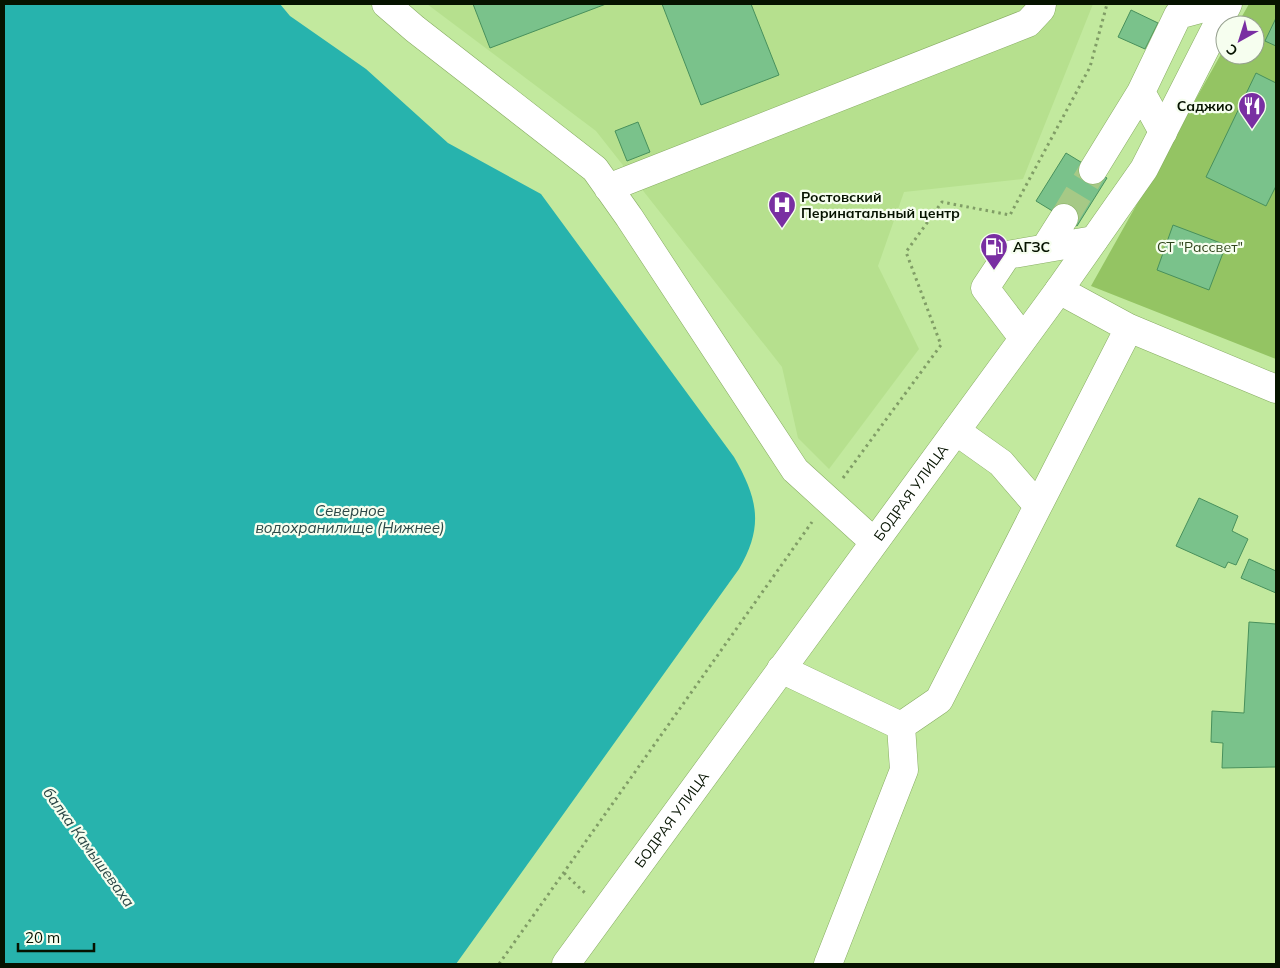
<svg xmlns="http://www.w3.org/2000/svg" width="1280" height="968" font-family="Mulish,sans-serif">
<rect width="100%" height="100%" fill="#c2e99e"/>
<path fill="#b6e08e" d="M427,4H1093L1023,179L904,192L878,266L919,349L829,469L798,438L782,367L596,131Z"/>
<path fill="#94c463" d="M1249,4H1276V359L1091,286L1225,47V55H1255V25H1237Z"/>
<path fill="#27b3ad" d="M4,4H280L290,16L366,69L448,143L541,194L734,457C758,499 764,526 739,569L456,964H4Z"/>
<path fill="#7ac28b" stroke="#48905c" d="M473,4H606L490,48Z
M662,4H751L779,75L701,105Z
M1131,10L1158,23L1145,49L1118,37Z
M1276,18V46L1265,41Z
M1256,73L1276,83V186L1266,206L1206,177Z
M638,122L650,152L627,161L615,131Z
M1066,153L1107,178L1077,226L1036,201Z
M1173,225L1226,245L1209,290L1157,270Z
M1199,498L1238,516L1232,531L1248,539L1236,565L1228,562L1225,568L1176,546Z
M1249,559L1276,571V593L1241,578Z
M1249,622L1276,624V767L1222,768L1223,743L1211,742L1212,711L1244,713Z"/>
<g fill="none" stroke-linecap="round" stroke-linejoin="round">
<path stroke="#a6c986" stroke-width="28" stroke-dasharray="28 14" stroke-linecap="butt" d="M1064,218L1093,170"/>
<defs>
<path id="minor" d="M386,4L415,29L595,169L629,217L795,470L874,542
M1163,132L1141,92L1178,15L1219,4
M1093,170L1141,92
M608,188L1028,23L1041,9L1042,4
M1045,248L1064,218
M1059,290L1129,328L1276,389
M1023,338L985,288L1007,255L1094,240
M1038,506L1129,328
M781,669L901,726L939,700L1038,506L1001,463L956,431
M828,964L904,770L901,726"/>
<g id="major">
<path id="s1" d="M566,964L1059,290L1144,169L1228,4"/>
</g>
</defs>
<use href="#minor" stroke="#87ac63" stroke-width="29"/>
<use href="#major" stroke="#87ac63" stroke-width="29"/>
<path stroke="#809d66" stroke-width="3" stroke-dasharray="2.5 4" stroke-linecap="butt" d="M843,478L941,345L906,252L942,202L1010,215L1090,67L1107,4
M564,873L586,894
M499,964L812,522"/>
<use href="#minor" stroke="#fff" stroke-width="28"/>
<use href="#major" stroke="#fff" stroke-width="28"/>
</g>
<defs>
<symbol id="restaurant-pin" viewBox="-11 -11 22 30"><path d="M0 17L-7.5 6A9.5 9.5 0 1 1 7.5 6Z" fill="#792fa2" stroke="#f6feef"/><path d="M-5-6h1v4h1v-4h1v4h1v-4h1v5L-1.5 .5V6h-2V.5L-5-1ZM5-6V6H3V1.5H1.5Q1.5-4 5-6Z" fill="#fff"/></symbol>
<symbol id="hospital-pin" viewBox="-11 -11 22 30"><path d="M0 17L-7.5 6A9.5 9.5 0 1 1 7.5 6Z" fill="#792fa2" stroke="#f6feef"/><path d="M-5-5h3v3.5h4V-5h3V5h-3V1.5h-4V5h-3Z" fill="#fff"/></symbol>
<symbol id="fuel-pin" viewBox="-11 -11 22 30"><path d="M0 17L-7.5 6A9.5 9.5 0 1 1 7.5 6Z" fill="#792fa2" stroke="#f6feef"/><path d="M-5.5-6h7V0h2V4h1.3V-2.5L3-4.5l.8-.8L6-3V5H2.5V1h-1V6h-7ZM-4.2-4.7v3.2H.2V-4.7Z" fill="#fff"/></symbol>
</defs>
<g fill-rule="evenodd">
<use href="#restaurant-pin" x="1236" y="90" width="32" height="43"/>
<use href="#hospital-pin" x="766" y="189" width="32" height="43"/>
<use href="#fuel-pin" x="978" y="231" width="32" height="43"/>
</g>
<g text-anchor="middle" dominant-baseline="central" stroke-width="4.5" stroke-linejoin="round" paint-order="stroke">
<g font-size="14" font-weight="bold" fill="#061300" stroke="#f6feef" text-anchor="start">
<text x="1233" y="106" text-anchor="end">Саджио</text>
<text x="801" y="197">Ростовский<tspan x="801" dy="16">Перинатальный центр</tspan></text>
<text x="1013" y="247">АГЗС</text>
</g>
<g font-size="14" fill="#31451c" stroke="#f6feef">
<text x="1200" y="247">СТ "Рассвет"</text>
</g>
<g font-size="14" fill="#061300" stroke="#f6feef">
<text stroke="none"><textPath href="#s1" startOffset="584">БОДРАЯ УЛИЦА</textPath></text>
<text stroke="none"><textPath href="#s1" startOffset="179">БОДРАЯ УЛИЦА</textPath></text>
</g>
<g font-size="15" font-style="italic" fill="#2c4847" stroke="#f6feef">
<text x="350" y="510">Северное<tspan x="350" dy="17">водохранилище (Нижнее)</tspan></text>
<text transform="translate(89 847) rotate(54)">балка Камышеваха</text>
</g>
</g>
<rect width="1280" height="968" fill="none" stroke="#061300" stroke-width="10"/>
<g transform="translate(1240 40) rotate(219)"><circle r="24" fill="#f6feef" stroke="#96a08f"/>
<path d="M0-4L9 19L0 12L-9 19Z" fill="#792fa2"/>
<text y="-8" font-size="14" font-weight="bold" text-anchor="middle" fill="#061300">С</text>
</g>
<path d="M18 943v8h76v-8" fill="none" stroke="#061300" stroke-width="2.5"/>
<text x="25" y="943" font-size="15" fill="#061300" stroke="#f6feef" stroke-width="4" paint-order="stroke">20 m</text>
</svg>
